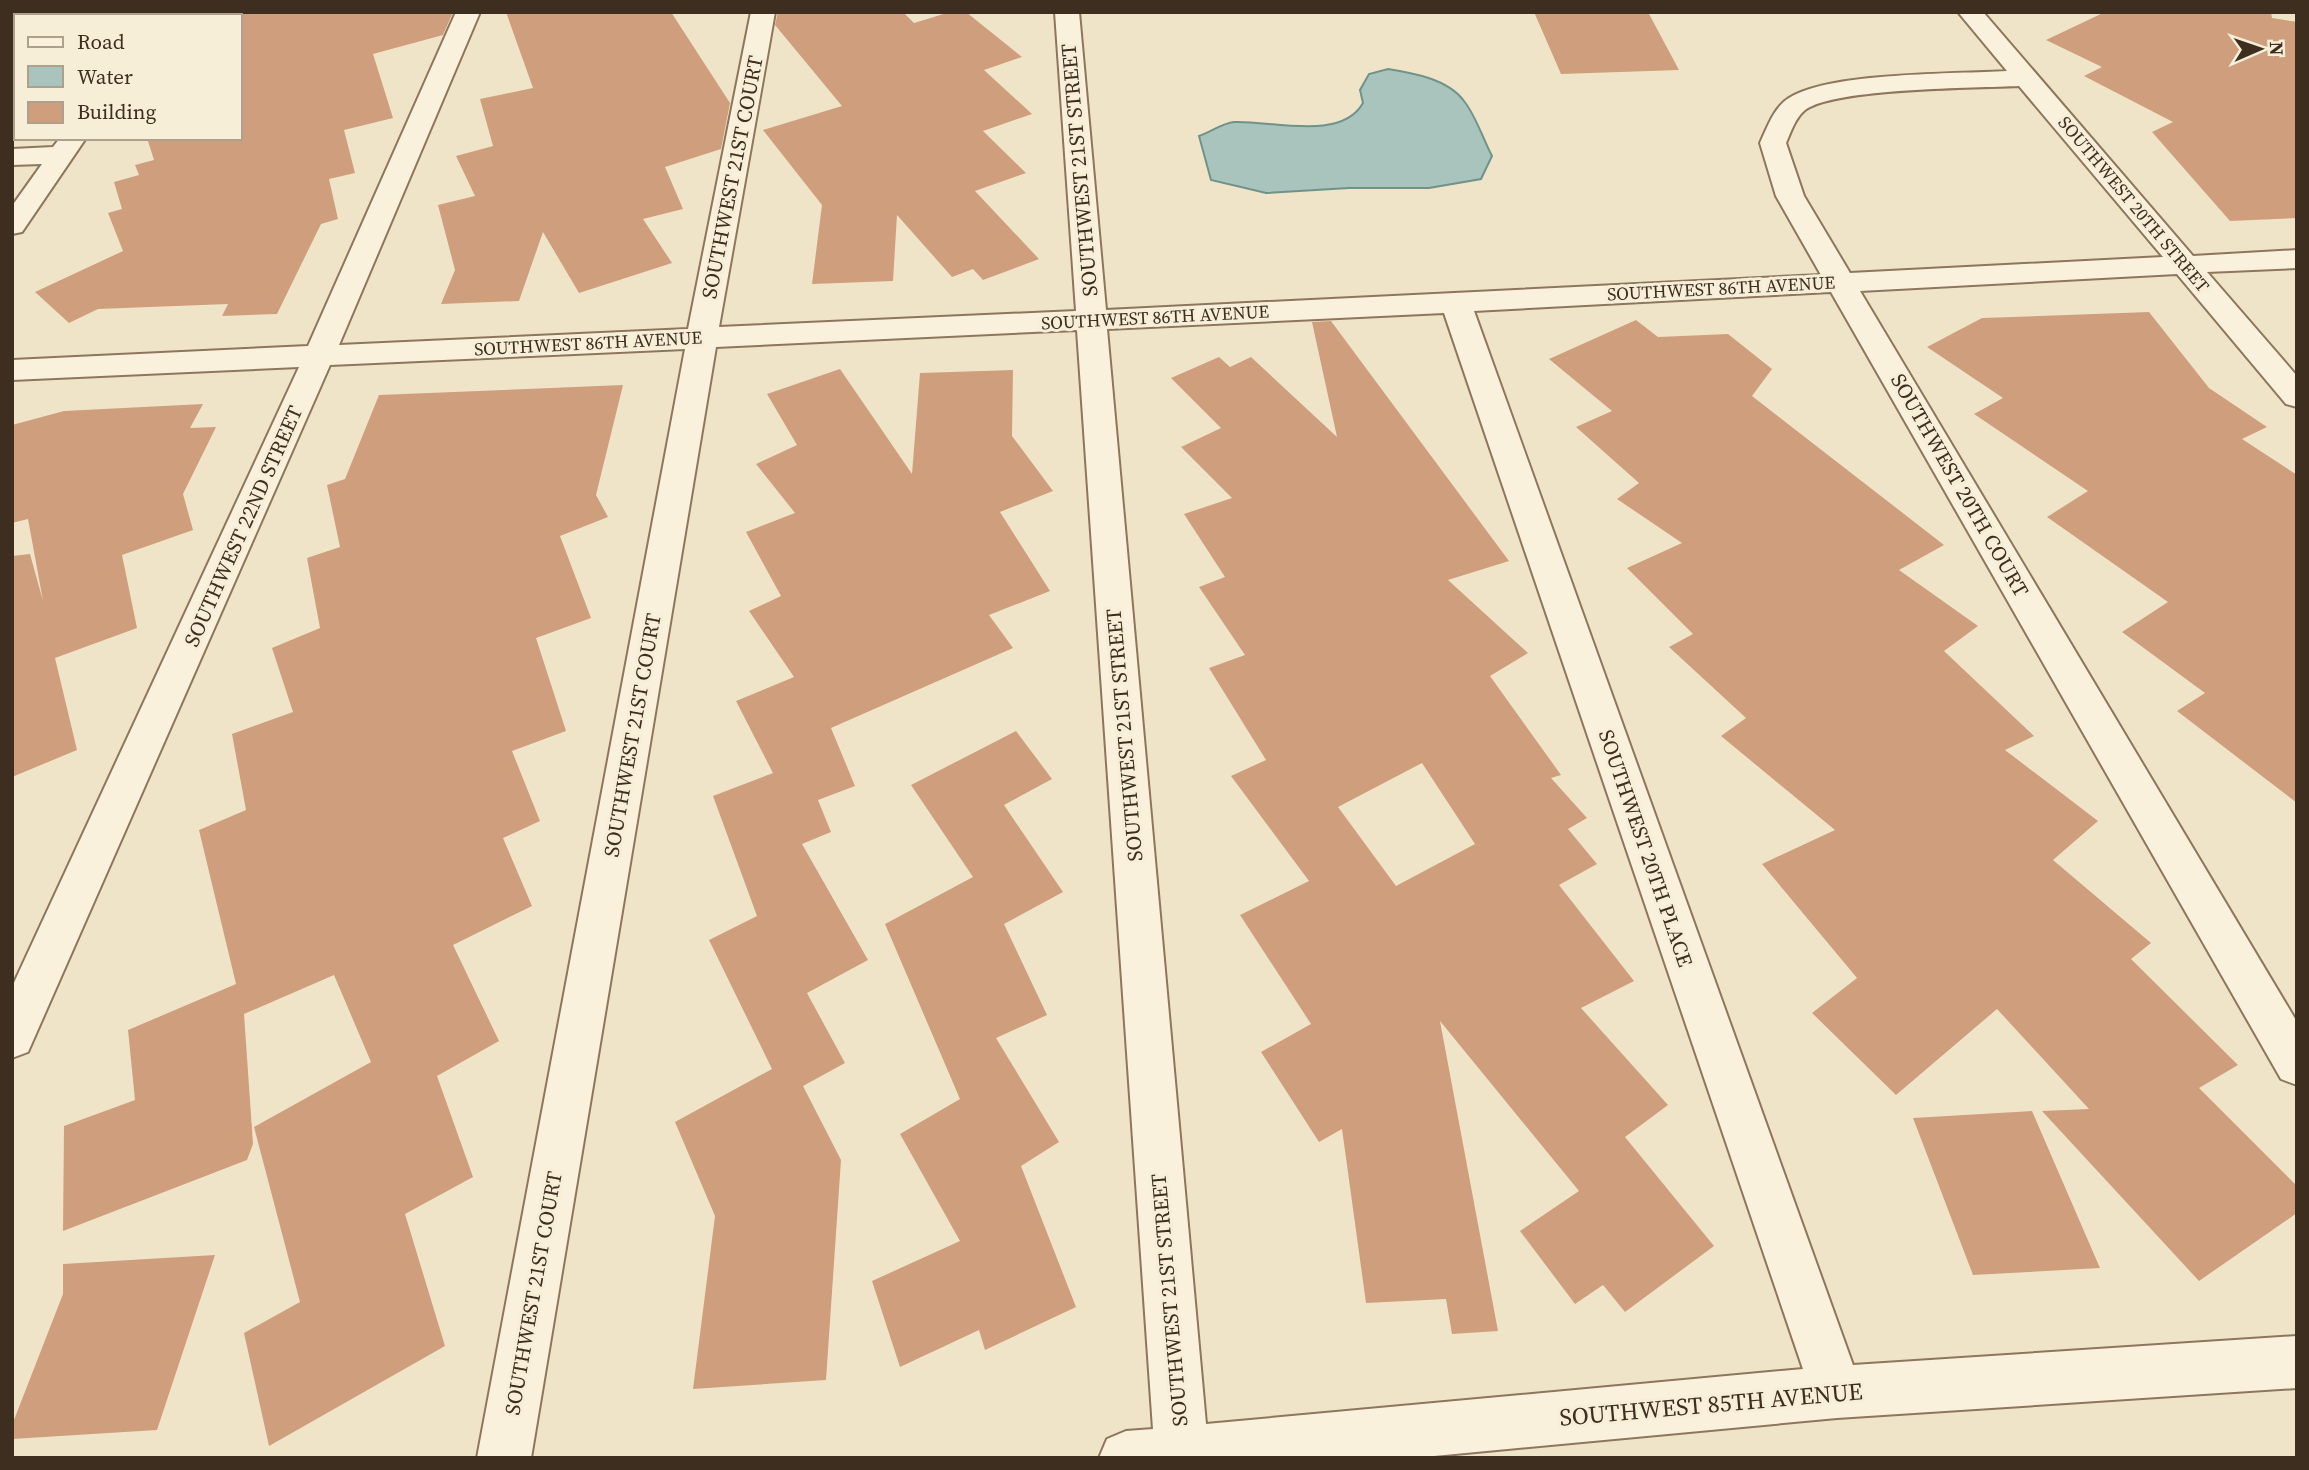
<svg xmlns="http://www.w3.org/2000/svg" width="2309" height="1470" font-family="'Source Serif 4',serif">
<rect width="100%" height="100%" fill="#f0e4c8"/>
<path fill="#a9c4bc" stroke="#6f938a" stroke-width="2" d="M1388,69C1413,73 1448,79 1464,101C1476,116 1483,139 1492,156L1481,179L1429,188H1349L1266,193L1211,180L1199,136C1210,132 1223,123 1234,122C1270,120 1341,142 1363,103L1360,90L1369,74Z"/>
<path fill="#cf9f7d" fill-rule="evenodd" d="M227,12H453L443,35L373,54L393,118L344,130L355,173L329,179L338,219L321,224L277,314L222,316L228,304L98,309L69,323L35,292L123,251L108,213L122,209L114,182L139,175L135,165L154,160L147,138H240V16H228Z
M506,12H671L730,103L721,149L665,167L683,209L643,219L672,263L579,293L543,232L519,301L441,304L455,270L438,205L475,196L456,156L493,146L480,99L533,88Z
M778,12H903L914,23L950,12H966L1022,57L984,70L1032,114L983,131L1026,173L975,191L1039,259L983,280L973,269L952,277L897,215L893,281L812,284L822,205L763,130L842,106L775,25Z
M1534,12H1648L1679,70L1561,74Z
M2105,12H2271L2272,18L2297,22V218L2230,221L2152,132L2173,122L2084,76L2102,67L2046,40Z
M2149,312L2209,388L2267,427L2242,439L2297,475V803L2177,711L2205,693L2122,632L2168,602L2047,517L2088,491L1974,414L2003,398L1927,347L1982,318Z
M1636,320L1658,337L1728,334L1772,369L1752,396L1944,545L1899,570L1978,626L1944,651L2034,736L2005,750L2098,821L2053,860L2151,943L2131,959L2238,1065L2199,1088L2297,1186V1213L2199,1281L2042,1111L2089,1109L1997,1009L1896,1095L1812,1013L1857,978L1762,864L1835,830L1721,736L1746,718L1669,647L1693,634L1627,568L1682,543L1617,499L1639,483L1576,427L1612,411L1549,359Z
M1331,321L1509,561L1448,580L1528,653L1490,676L1561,775L1551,778L1587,818L1568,829L1597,864L1559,885L1634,981L1581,1008L1668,1105L1625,1137L1714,1246L1625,1312L1603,1285L1575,1304L1520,1231L1579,1191L1440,1021L1498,1331L1452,1334L1446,1299L1366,1303L1342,1129L1319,1142L1261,1052L1311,1024L1240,915L1309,881L1231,776L1266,760L1209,668L1245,655L1199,587L1225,577L1184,514L1232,498L1181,447L1221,428L1171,378L1219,357L1230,367L1251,357L1337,437L1312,322ZM1422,763L1475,844L1396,886L1338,807Z
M840,369L912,474L920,373L1013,370L1012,436L1053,491L1000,512L1050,591L989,615L1013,648L831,728L855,786L818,800L831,832L802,844L868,960L807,993L845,1063L803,1086L841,1160L826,1380L693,1389L715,1216L675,1122L772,1069L709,940L757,916L713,796L773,773L736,701L794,677L749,611L781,596L746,532L795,513L756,464L797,445L767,394Z
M623,385L596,495L608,517L560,536L591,618L536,638L566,731L512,751L540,821L503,838L532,906L453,945L499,1041L437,1076L473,1177L405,1214L445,1346L269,1446L244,1333L300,1302L254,1127L371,1062L334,975L244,1014L253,1144L247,1160L63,1231L64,1126L135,1100L128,1030L236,984L199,830L246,810L232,734L293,712L272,648L320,628L307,558L340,547L327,485L345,479L379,395Z
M203,404L190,428L216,427L183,494L193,530L122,555L137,628L55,658L77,750L12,777V556L30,554L43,601L28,519L12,523V425L64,411Z
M1016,731L1052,779L1004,805L1063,892L1004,924L1047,1015L996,1038L1059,1142L1021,1166L1076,1307L985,1350L979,1330L900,1367L872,1281L960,1241L900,1134L960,1099L885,924L973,877L911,785Z
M2032,1111L2100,1268L1973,1275L1913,1118Z
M215,1255L157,1430L12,1439V1425L63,1294V1264Z"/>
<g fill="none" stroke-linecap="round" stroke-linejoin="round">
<defs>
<path id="minor" d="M152,12H176L174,16H150Z
M456,12H480L339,345L688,329L751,12H775L719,327L1076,311L1055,12H1079L1106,310L1821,275L1776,196L1760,143C1767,128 1774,107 1789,98C1830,72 1956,74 2007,71L1958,12H1983L2193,256L2297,250V268L2207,272L2297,376V407L2286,404L2177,274L1860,291L2297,1022V1085L2281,1079L1831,292L1474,311L1853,1365L2297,1336V1388L1837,1418L1413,1458H1099L1107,1439L1126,1431L1153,1429L1077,330L716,347L531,1458H477L685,349L330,365L28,1052L12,1058V987L299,367L12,380V360L308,346ZM2019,86L2163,257L1850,273L1804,196L1786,143C1791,132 1795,118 1805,110C1834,88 1977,88 2019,86ZM1444,313L1803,1369L1206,1424L1107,329Z
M60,138H86L22,232L12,234V206L42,164L12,165V149L53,147Z"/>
</defs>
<use href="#minor" stroke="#8d765c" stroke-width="4"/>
<use href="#minor" fill="#faf1dc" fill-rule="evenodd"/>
</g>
<g text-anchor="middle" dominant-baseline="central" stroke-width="6" stroke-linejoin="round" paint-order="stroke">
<g font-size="18" fill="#3d2e20" stroke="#f7eed8">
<text transform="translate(2134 204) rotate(50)">SOUTHWEST 20TH STREET</text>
<text transform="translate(1721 288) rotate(-3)">SOUTHWEST 86TH AVENUE</text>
<text transform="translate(1155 317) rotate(-3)">SOUTHWEST 86TH AVENUE</text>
<text transform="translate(588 343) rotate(-3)">SOUTHWEST 86TH AVENUE</text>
</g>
<g font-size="21" fill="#3d2e20" stroke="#f7eed8">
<text transform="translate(1079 170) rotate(-95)">SOUTHWEST 21ST STREET</text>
<text transform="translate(732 177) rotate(-79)">SOUTHWEST 21ST COURT</text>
<text transform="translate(1960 485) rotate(60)">SOUTHWEST 20TH COURT</text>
<text transform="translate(243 526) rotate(-66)">SOUTHWEST 22ND STREET</text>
<text transform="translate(632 735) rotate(-80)">SOUTHWEST 21ST COURT</text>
<text transform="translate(1124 735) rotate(-95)">SOUTHWEST 21ST STREET</text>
<text transform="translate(1646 848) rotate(71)">SOUTHWEST 20TH PLACE</text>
<text transform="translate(533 1293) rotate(-80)">SOUTHWEST 21ST COURT</text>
<text transform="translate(1169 1300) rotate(-95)">SOUTHWEST 21ST STREET</text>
</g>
<g font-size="24" fill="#3d2e20" stroke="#f7eed8">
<text transform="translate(1711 1404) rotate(-5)">SOUTHWEST 85TH AVENUE</text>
</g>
</g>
<rect width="2309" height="1470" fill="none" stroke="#3d2e20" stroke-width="28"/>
<rect x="14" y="14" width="228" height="126" fill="#f7eed8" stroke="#ada18e" stroke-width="2"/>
<rect x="28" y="37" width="35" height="10" fill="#faf1dc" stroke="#ada18e" stroke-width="2"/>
<text x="77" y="49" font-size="21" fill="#3d2e20">Road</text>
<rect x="28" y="66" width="35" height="21" fill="#a9c4bc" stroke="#ada18e" stroke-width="2"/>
<text x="77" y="84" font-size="21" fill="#3d2e20">Water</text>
<rect x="28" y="102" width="35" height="21" fill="#cf9f7d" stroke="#ada18e" stroke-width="2"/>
<text x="77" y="119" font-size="21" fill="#3d2e20">Building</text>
<g transform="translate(2260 49) rotate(88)" stroke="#f7eed8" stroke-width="5" paint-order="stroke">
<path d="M0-5L12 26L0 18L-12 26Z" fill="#3d2e20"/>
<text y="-10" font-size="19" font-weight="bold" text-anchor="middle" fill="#3d2e20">N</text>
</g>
</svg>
